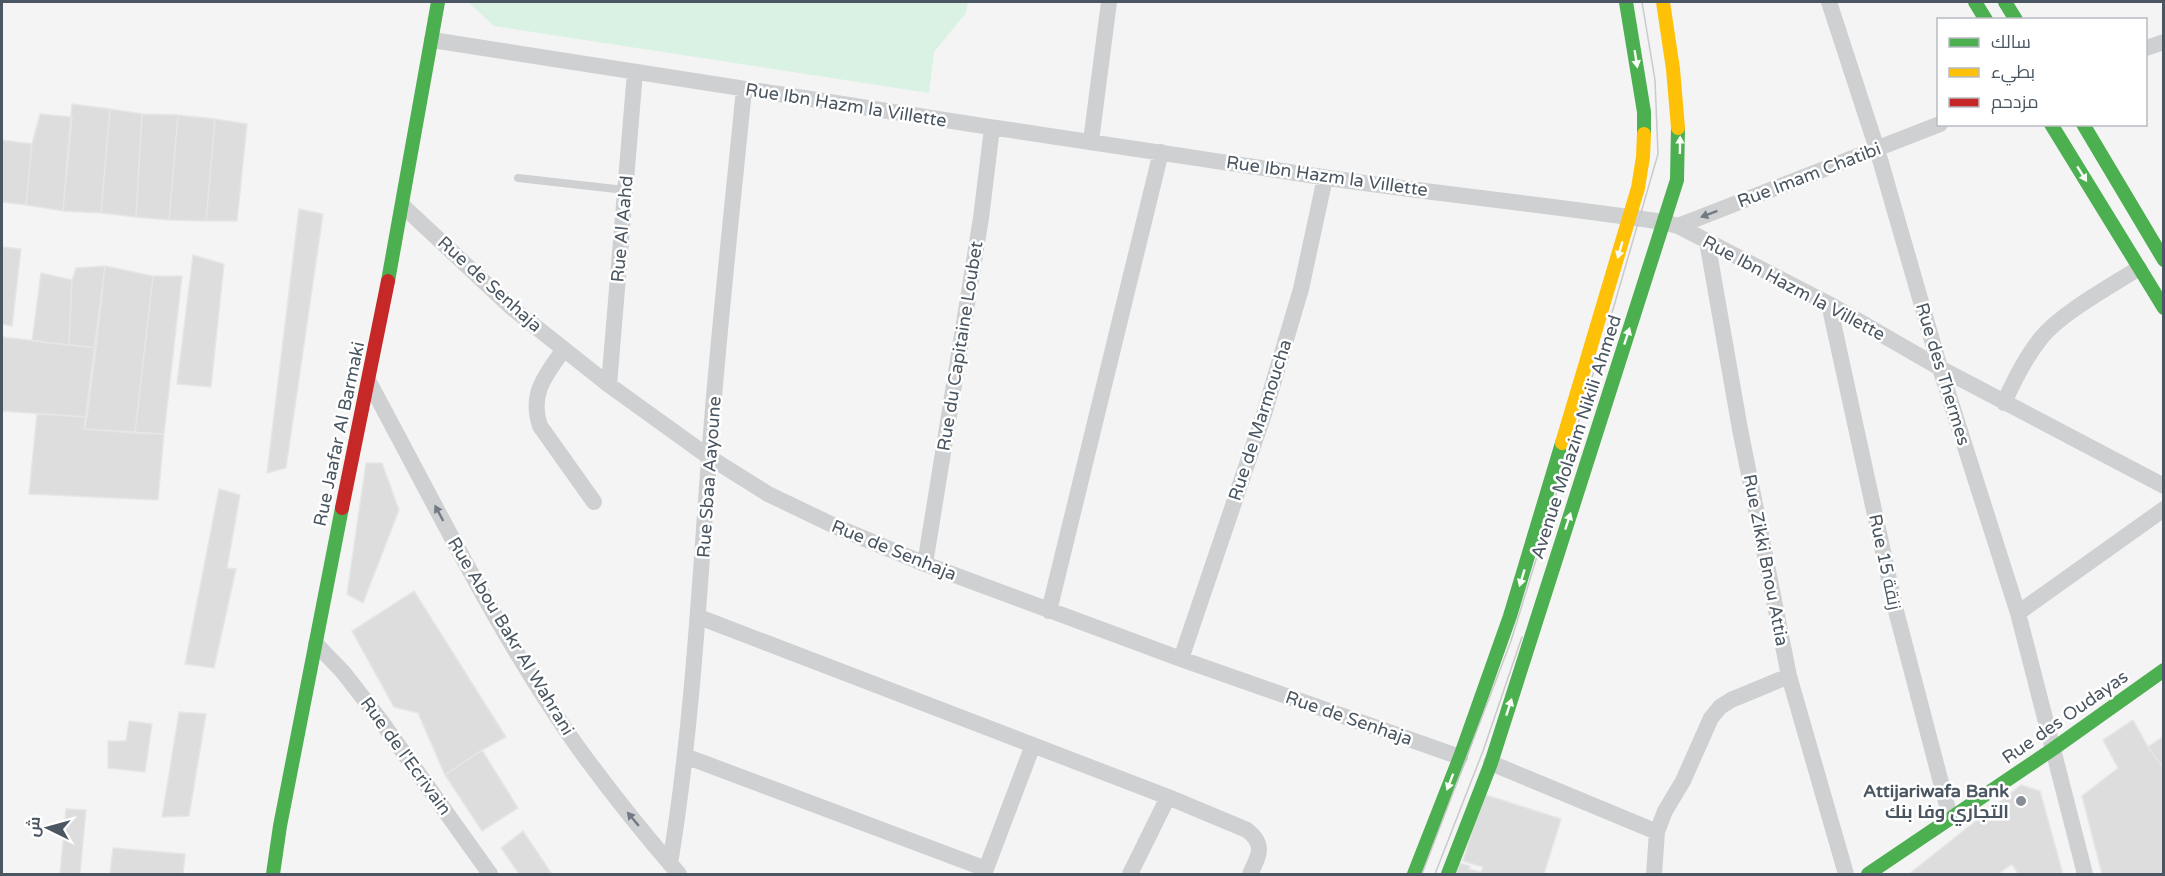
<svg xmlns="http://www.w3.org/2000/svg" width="2165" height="876" font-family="'Varela Round',Cairo,sans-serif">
<rect width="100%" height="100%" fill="#f4f4f4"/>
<path fill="#d9f2e3" d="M468,2H968L966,13L934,52L929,93L494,26Z"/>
<path fill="#ddddde" stroke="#e5e6e7" stroke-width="1.5" d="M72,104L110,109L101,213L63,211Z
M110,109L142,114L136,217L101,213Z
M40,114L72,117L63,211L26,205L32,144Z
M142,114L178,115L169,220L136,217Z
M178,115L215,119L206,221L169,220Z
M215,119L247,124L237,221H206Z
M2,140L32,144L26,205L2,202Z
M299,209L323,214L286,468L267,473Z
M2,247L21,249L12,326L2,324Z
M193,255L224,264L211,387L177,384Z
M105,266L153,276L135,433L84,429Z
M105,266L96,348L69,345L72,280L76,268Z
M41,273L72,280L69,345L32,341Z
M153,276H182L164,434L135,433Z
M2,337L96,348L87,417L2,411Z
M37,414L87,417L84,429L164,434L158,500L29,494Z
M366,463H382L399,510L363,603L347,594Z
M219,489L240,495L227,568L236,569L214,668L185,664Z
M414,591L506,737L482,750L445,775L418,713L394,707L352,631Z
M179,712L206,714L189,816L162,817Z
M2133,720L2148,747L2164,769V874H2102L2082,796L2118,768L2103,740Z
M129,721L152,724L145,772L108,768V741H126Z
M2164,736V769L2148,747Z
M482,750L518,808L482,831L445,775Z
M2021,785L2040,791L2063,874H2018L2012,864L1998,874H1909Z
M1483,794L1561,819L1544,874H1456L1459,863L1470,866L1469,869L1481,872L1483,867L1463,861Z
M66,809L86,810L80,874H60Z
M523,831L552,874H519L501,848Z
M113,848L185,854L183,874H110Z"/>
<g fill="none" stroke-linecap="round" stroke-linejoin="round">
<path stroke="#ced0d2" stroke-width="8" d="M518,178L625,190"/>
<path stroke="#ced0d2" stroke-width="16" d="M1829,2L1877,149L1940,368L2018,613L2085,874
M432,40C729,87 1025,133 1322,177C1436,194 1550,205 1663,222L1678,226L1829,304L1940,368L2164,486
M2146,48L2164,42
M1091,141L1109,2
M403,206L512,308L609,385L709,457L768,494L839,528L925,564L1181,659L1460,757
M1678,226L1940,124
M1707,241L1740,429L1789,676L1846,874
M1829,304L1896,611L1950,817
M564,349C546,375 529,393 540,426L594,502
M369,382C435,504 497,632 577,746C609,790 643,833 679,874
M609,385L635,72
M2004,403C2014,380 2025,358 2041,338C2061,313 2111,286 2139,268
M925,564L981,218L992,128
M1049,611L1161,152
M2018,613L2164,509
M699,617L1168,797L1247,830C1266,845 1259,855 1250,874
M316,644L343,672L381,721L490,874
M1181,659L1264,414L1301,289L1325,178
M685,756L986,869
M1491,763L1657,832
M670,864C692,730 699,594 709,459C718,335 732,212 744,89
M984,874L1033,745
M1130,874L1168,797
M1654,874L1657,832L1665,811L1683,781L1711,718L1720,707L1731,700L1789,676"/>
<path stroke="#4caf50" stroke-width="14" d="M1626,2L1644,112V134
M1975,2L1986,20
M2005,2L2016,20
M2051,124L2164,308
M2083,124L2164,260
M388,281L438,2
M273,874L280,826L342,508
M1414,874L1460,757L1510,616L1562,443
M1448,874L1491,763L1677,180L1678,128
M1868,874L2053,749L2164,670"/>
<path stroke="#ffc107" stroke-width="14" d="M1663,2L1673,69L1678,128
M1562,443L1638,188L1643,157L1644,134"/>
<path stroke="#c62828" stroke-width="14" d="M342,508L388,281"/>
<path stroke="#c9cacc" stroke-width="1.5" d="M1422,874L1511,641L1614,306L1658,154L1655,80L1642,2
M1435,874L1483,751L1522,637"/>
</g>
<defs><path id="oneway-solid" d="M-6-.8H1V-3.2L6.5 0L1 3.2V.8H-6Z" transform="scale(1.5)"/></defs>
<g fill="#f6fbf6">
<use href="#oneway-solid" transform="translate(1636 59) rotate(81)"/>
<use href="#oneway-solid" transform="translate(1680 145) rotate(-89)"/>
<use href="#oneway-solid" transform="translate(2082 174) rotate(58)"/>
<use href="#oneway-solid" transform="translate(1620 250) rotate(106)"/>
<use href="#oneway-solid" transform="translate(1627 336) rotate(-72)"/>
<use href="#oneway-solid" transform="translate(1568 521) rotate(-72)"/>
<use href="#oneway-solid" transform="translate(1522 578) rotate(107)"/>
<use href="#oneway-solid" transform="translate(1509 707) rotate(-72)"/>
<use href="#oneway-solid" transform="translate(1450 782) rotate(111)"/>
</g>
<g fill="#727b83">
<use href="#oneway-solid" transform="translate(1709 214) rotate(159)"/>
<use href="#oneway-solid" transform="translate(439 513) rotate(-118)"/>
<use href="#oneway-solid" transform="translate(633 819) rotate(-130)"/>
</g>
<circle fill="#868d94" stroke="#fff" stroke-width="2" cx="2021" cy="801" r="6"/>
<g text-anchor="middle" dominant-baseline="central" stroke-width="5" stroke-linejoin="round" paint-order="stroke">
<g font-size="18" fill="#4a5661" stroke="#fff">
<text transform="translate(846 105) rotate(9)">Rue Ibn Hazm la Villette</text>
<text transform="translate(1809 175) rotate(-21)">Rue Imam Chatibi</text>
<text transform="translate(1327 176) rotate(8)">Rue Ibn Hazm la Villette</text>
<text transform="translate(622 229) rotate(-85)">Rue Al Aahd</text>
<text transform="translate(490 284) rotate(42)">Rue de Senhaja</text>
<text transform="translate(1794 288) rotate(28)">Rue Ibn Hazm la Villette</text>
<text transform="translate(960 346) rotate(-81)">Rue du Capitaine Loubet</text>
<text transform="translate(1943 374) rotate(73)">Rue des Thermes</text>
<text transform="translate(1260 420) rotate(-72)">Rue de Marmoucha</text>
<text transform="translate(339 434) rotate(-78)">Rue Jaafar Al Barmaki</text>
<text transform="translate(1576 437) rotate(-72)">Avenue Molazim Nikili Ahmed</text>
<text transform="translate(709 477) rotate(-86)">Rue Sbaa Aayoune</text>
<text transform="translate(894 550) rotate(22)">Rue de Senhaja</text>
<text transform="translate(1766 560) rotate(79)">Rue Zikki Bnou Attia</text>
<text transform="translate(1885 562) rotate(78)">Rue 15 زنقة</text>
<text transform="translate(511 636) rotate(59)">Rue Abou Bakr Al Wahrani</text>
<text transform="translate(2065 717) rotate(-35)">Rue des Oudayas</text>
<text transform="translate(1349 718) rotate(19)">Rue de Senhaja</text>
<text transform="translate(406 756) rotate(54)">Rue de l'Ecrivain</text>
</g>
<g font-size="18" font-weight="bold" fill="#4a5661" stroke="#fff" text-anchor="end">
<text x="2009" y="791">Attijariwafa Bank<tspan x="2009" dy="21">التجاري وفا بنك</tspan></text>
</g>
</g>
<rect width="2165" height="876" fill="none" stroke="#4a5661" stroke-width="6"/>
<rect x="1937" y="18" width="210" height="108" fill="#ffffff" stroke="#b7bbc0" stroke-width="1.5"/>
<rect x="1949" y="38" width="30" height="9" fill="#4caf50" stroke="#b7bbc0" stroke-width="1.5"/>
<text x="1991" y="48" font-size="18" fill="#4a5661">سالك</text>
<rect x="1949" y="68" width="30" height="9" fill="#ffc107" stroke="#b7bbc0" stroke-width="1.5"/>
<text x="1991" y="78" font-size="18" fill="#4a5661">بطيء</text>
<rect x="1949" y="98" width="30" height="9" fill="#c62828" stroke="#b7bbc0" stroke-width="1.5"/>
<text x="1991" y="108" font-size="18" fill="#4a5661">مزدحم</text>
<g transform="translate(48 828) rotate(275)" stroke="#ffffff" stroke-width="4.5" paint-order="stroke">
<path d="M0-4.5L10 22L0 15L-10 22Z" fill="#4a5661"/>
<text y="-9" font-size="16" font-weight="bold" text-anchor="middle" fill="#4a5661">ش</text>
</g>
</svg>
